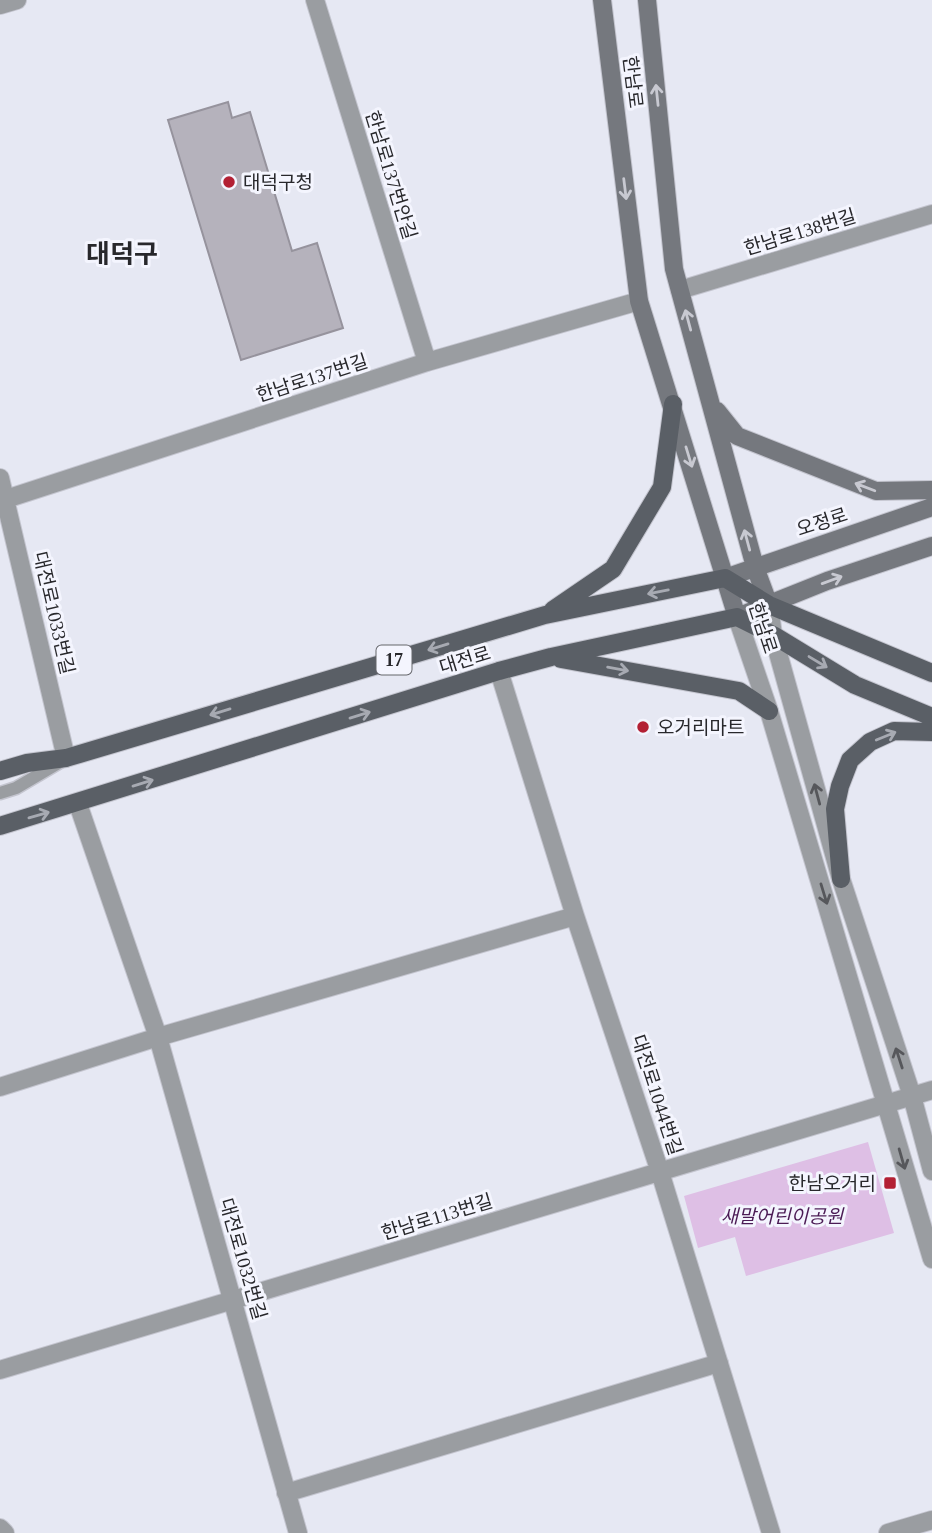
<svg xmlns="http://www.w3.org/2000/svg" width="932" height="1533" font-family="'Times New Roman','Noto Sans KR',serif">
<rect width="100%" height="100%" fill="#e6e8f3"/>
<path fill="#debfe5" d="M868,1142L894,1233L746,1276L735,1237L698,1248L684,1196Z"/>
<path fill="#b5b2bc" stroke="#96939d" stroke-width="2" d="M228,102L232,118L250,112L292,251L317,243L343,328L241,360L168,120Z"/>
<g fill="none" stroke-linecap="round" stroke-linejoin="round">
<defs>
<path id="lane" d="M0,793L16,788L60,762"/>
<path id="street" d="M315,0L427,362
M0,5L17,0
M680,290L932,214
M0,478L66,758
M0,501L427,362L639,301
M769,605L773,635L841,879L912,1096L932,1171
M737,617L769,711L932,1259
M499,671L575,916L660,1172L771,1533
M78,804L158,1037L298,1533
M0,1087L158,1037L575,916
M0,1370L932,1090
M286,1493L719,1363
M0,1528L5,1533
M888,1533L932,1520"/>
<path id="secondary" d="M602,0L639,301L737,617L827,581L932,546
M647,0L674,269L755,567L769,605
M717,411L737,436L876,491L932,490
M725,578L932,507"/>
<path id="primary" d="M553,610L613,569L662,487L673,404
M561,659L739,691L769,711
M0,771L27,763L66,758L545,615L725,578L769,605L932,673
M0,826L499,671L551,657L737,617L773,635L855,685L932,717
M841,879L835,809L840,786L850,760L870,742L894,731L932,732"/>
</defs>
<use href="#lane" stroke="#c4c5cf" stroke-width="15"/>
<use href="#street" stroke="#c4c5cf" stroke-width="20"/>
<use href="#secondary" stroke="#c4c5cf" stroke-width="20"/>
<use href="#primary" stroke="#c4c5cf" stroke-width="20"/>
<use href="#lane" stroke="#9a9da1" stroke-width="12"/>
<use href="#street" stroke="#9a9da1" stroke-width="18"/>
<use href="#secondary" stroke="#75787e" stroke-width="18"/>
<use href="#primary" stroke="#5a5f66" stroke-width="18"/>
</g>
<defs><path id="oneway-shaft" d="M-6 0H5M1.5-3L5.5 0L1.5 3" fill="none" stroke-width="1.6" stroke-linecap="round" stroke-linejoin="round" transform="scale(1.75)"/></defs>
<g stroke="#c8c9d1">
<use href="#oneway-shaft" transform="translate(657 95) rotate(-96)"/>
<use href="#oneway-shaft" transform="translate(625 189) rotate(83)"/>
<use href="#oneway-shaft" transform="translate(688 320) rotate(-105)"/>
<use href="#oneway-shaft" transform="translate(689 457) rotate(73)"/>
<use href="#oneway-shaft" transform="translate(865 487) rotate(-159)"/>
<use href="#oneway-shaft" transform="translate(747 540) rotate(-105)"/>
<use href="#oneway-shaft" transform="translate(832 580) rotate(-20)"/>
</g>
<g stroke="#a7aab2">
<use href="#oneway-shaft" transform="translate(658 592) rotate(169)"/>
<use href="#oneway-shaft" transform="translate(438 647) rotate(163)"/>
<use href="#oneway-shaft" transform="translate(818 662) rotate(31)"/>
<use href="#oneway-shaft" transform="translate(618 669) rotate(10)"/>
<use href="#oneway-shaft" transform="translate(220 712) rotate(163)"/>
<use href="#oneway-shaft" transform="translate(360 715) rotate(-17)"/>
<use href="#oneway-shaft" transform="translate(886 736) rotate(-22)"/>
<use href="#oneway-shaft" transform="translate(143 783) rotate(-17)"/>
<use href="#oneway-shaft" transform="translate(39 815) rotate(-16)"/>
</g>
<g stroke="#56575b">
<use href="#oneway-shaft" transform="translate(817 794) rotate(-105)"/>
<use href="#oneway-shaft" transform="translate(824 894) rotate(73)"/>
<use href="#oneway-shaft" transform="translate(899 1058) rotate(-108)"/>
<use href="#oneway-shaft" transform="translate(902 1159) rotate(74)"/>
</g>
<g fill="#b32034" stroke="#f4f5fe" stroke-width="2.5">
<circle cx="229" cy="182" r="7"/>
<circle cx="643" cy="727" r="7"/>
<rect x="883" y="1176" width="14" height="14" rx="3.5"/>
</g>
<g text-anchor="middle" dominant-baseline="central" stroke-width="6" stroke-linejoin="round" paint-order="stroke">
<rect fill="#f4f5fe" stroke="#65666b" stroke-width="2" x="376.5" y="645.5" width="35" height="29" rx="5"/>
<g font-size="18" font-weight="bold" fill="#28282c">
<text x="394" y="660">17</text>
</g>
<g font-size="19" fill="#28282c" stroke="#f4f5fe">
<text transform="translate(633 82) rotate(83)">한남로</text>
<text transform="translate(391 175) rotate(73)">한남로137번안길</text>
<text transform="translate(800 232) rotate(-17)">한남로138번길</text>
<text transform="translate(312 378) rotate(-18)">한남로137번길</text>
<text transform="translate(822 522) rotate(-18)">오정로</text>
<text transform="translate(54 613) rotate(77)">대전로1033번길</text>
<text transform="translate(763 628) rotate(72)">한남로</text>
<text transform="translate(465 660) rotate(-17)">대전로</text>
<text transform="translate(657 1095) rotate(72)">대전로1044번길</text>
<text transform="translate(437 1217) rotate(-17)">한남로113번길</text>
<text transform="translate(243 1259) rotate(74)">대전로1032번길</text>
</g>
<g font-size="19" fill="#28282c" stroke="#f4f5fe" text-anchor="start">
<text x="243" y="182">대덕구청</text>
<text x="657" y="727">오거리마트</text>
<text x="876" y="1183" text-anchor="end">한남오거리</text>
</g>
<g font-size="19" font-style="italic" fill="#4b1b55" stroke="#f4f5fe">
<text x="782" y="1216">새말어린이공원</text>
</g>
<g font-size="26" font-weight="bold" fill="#28282c" stroke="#f4f5fe">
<text x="122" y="254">대덕구</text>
</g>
</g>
</svg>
